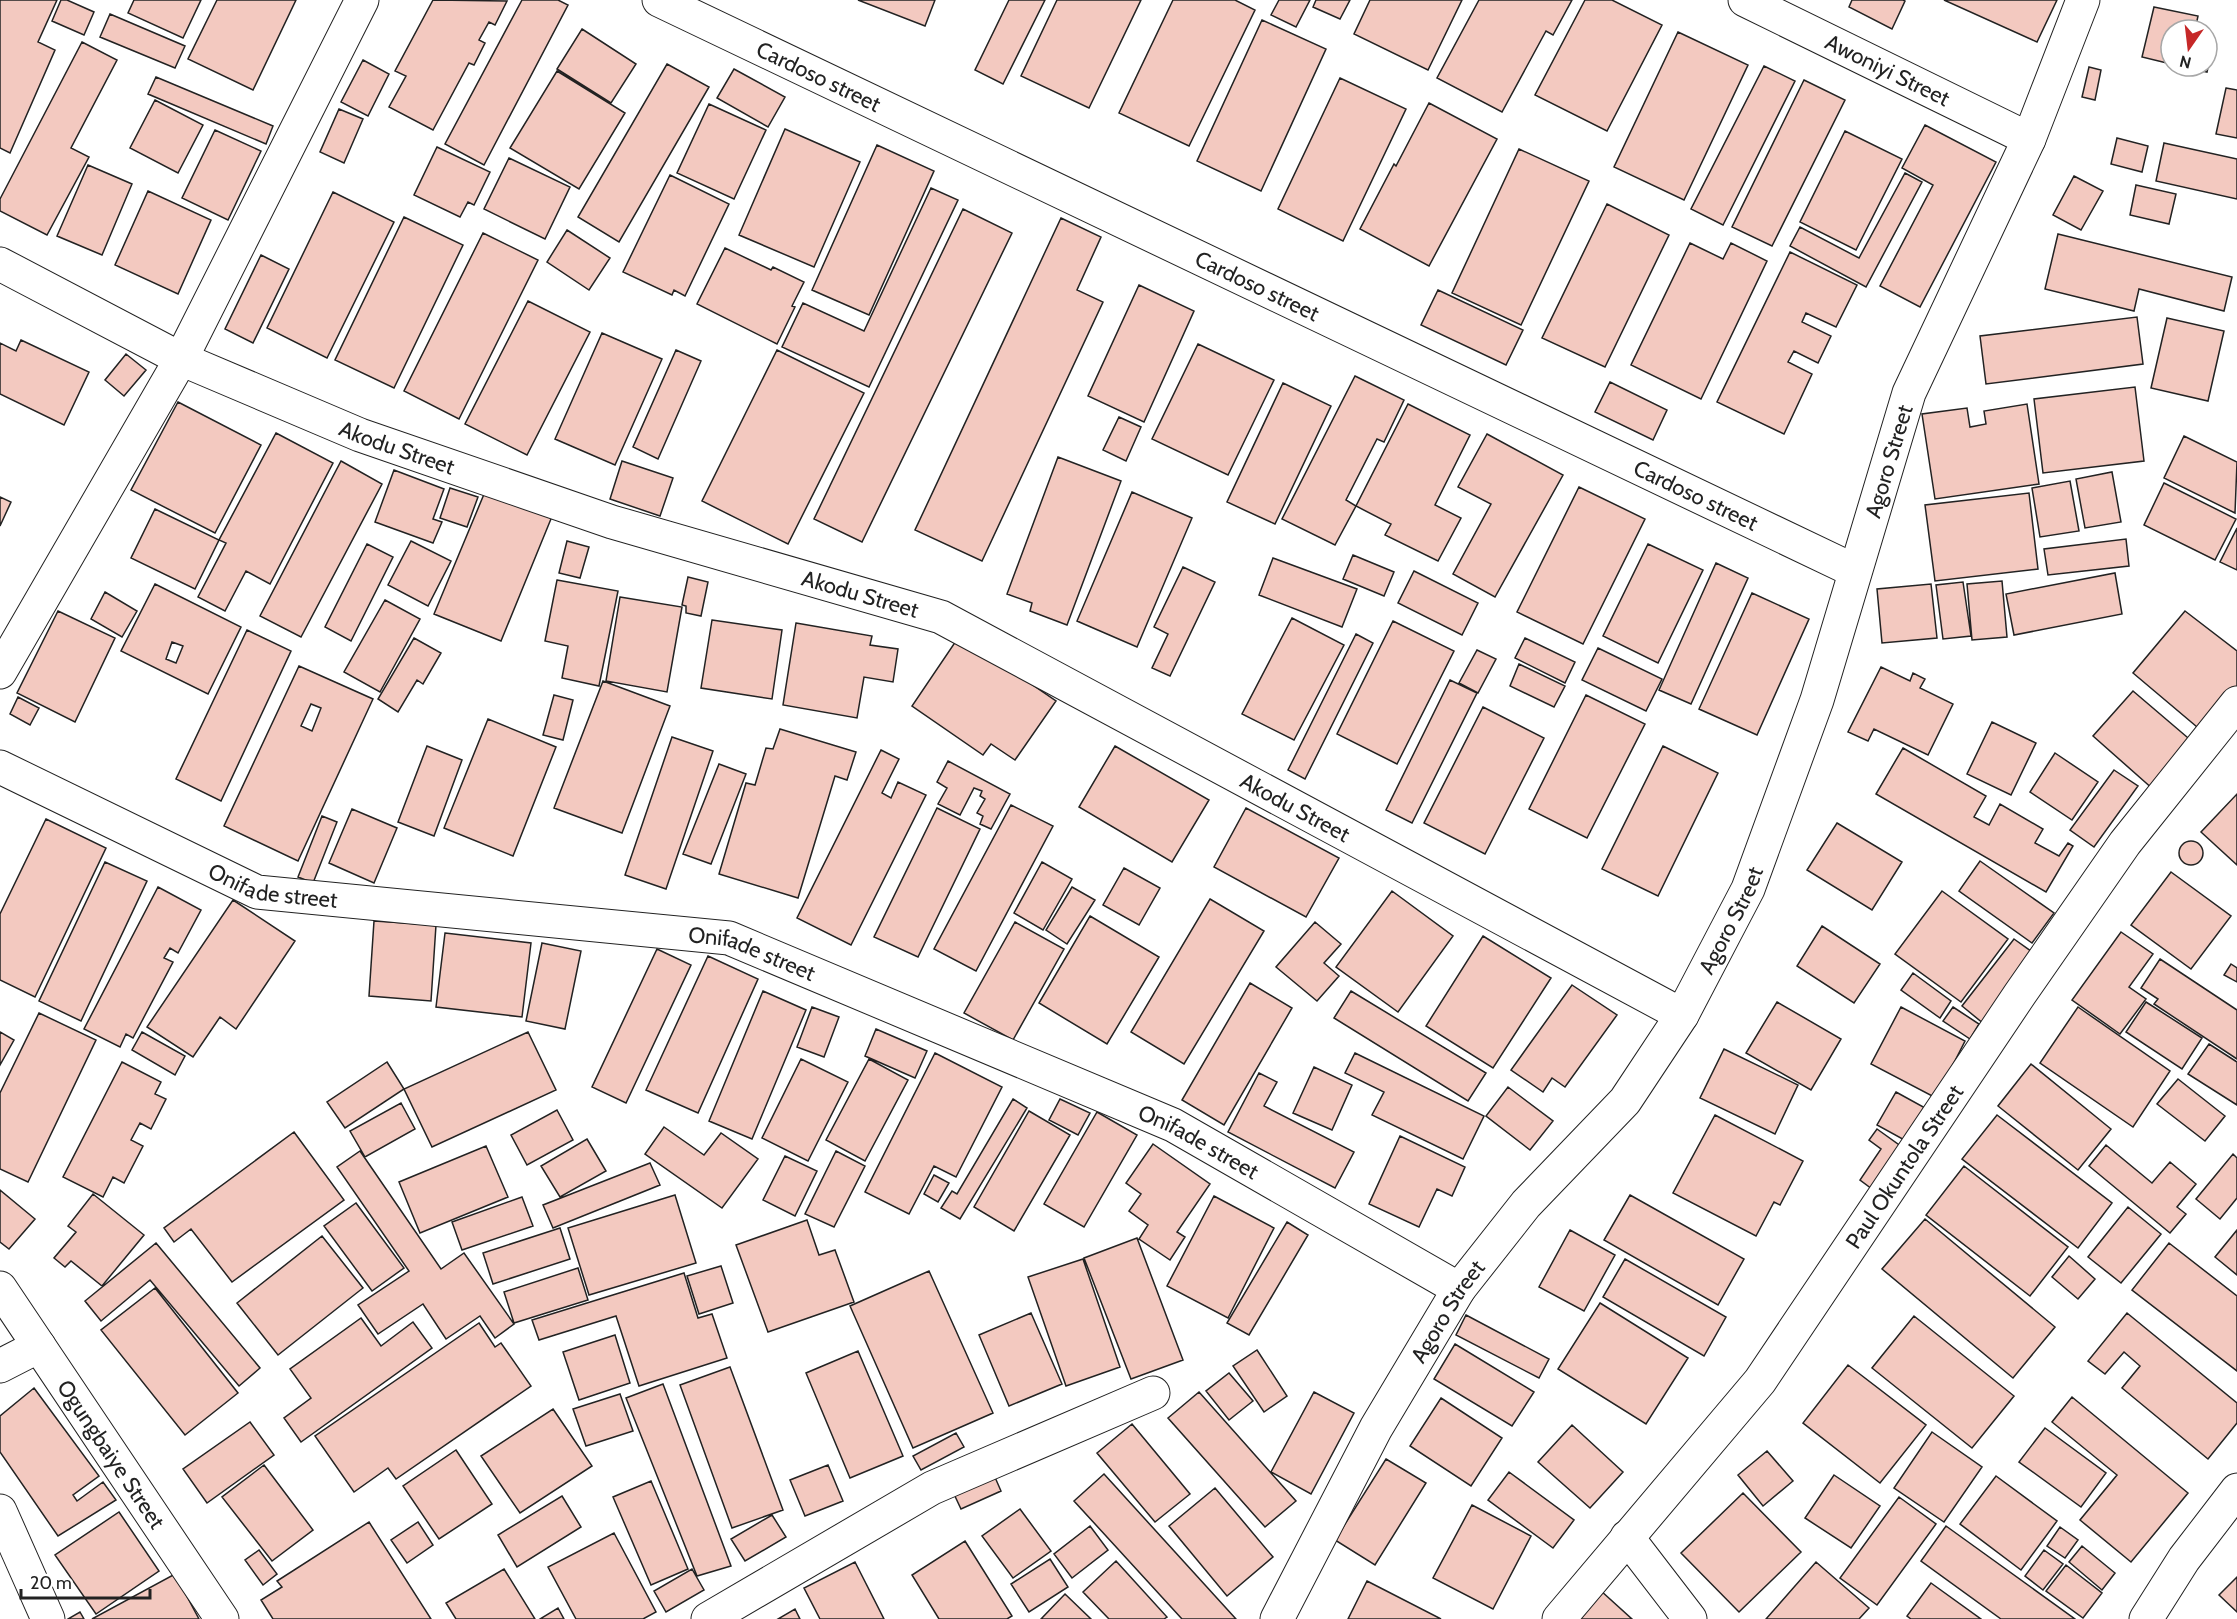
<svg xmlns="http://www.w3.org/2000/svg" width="2237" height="1619" font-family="Cabin,sans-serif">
<rect width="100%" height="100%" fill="#fff"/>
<path fill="#f3c9c0" stroke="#222" stroke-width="1.5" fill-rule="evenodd" d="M0,0H57L38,42L55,50L10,153L0,148Z
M61,0H67L94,12L84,35L52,21Z
M134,0H201L183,38L128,13Z
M217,0H296L253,90L188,59Z
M433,0L507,1L495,25L489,22L479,40L485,43L474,65L469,63L433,130L389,107L406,76L395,71Z
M522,0H558L568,5L484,165L445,144Z
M858,0H935L925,26Z
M1009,0H1045L1003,84L975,70Z
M1057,0H1141L1089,108L1021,76Z
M1173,0H1235L1255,10L1189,146L1119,113Z
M1279,0H1310L1296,27L1271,15Z
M1316,0H1350L1340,19L1313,7Z
M1370,0H1462L1428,70L1354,34Z
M1479,0H1572L1553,35L1546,31L1502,112L1437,78Z
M1585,0H1612L1662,25L1607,131L1535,95Z
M1852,0H1903L1905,1L1892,29L1849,7Z
M1944,0H2057L2037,42Z
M2154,7L2198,16L2195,30H2171V64L2142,57Z
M110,14L185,46L175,68L100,37Z
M1262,20L1326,49L1261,191L1197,161Z
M582,29L636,64L611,103L557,69Z
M1678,32L1748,65L1684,200L1614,167Z
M2207,38L2214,40L2207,72L2180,66H2207Z
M82,42L117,60L71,148L89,157L47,235L0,211V199Z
M363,60L389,74L368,116L341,102Z
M667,64L709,87L619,242L578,217Z
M1764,66L1795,81L1723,225L1691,209Z
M2089,67L2101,70L2095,100L2082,97Z
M734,69L785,97L768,127L717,98Z
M557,71L625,113L579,189L510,148Z
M156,77L273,126L266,144L148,94Z
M1340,78L1406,109L1343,241L1278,209Z
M1804,80L1845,100L1772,246L1732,227Z
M2226,88L2237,90V138L2216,134Z
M155,100L203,125L178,173L130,148Z
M1429,103L1497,139L1429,266L1360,229L1394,164L1396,166Z
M709,104L766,130L734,199L677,173Z
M339,109L363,119L344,163L320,152Z
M1925,125L1996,162L1920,307L1880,286L1933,185L1902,168Z
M785,129L860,162L814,267L739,235Z
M215,130L261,151L228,220L182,198Z
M1845,131L1902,159L1856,250L1800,222Z
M2117,138L2148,146L2142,172L2111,164Z
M2164,143L2237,159V199L2156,181Z
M877,145L934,171L869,315L812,290Z
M437,147L490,172L474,205L468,202L460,217L414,195Z
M1519,149L1589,181L1521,325L1452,293Z
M509,158L570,187L545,239L484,209Z
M88,165L132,184L102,255L57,236Z
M1905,173L1922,182L1866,287L1790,246L1800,227L1859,258Z
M670,175L729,204L685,296L674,290L672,295L623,272Z
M2074,176L2103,191L2081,230L2053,215Z
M2136,185L2176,194L2169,224L2130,215Z
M931,188L958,200L869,387L782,347L803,303L864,331Z
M148,191L211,220L178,294L115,265Z
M333,192L394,222L327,358L267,328Z
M1607,204L1669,235L1605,367L1542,338Z
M963,209L1012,233L862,542L814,519Z
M404,217L463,245L394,388L335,360Z
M1061,218L1101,237L1077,290L1103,302L982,561L915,530Z
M567,230L610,258L589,290L547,262Z
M483,233L538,260L459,419L404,391Z
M2058,234L2232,277L2224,311L2139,289L2134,311L2045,289Z
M1690,243L1723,259L1731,243L1767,261L1701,399L1631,365Z
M725,248L771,270L773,267L804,282L792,306L795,307L777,344L697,304Z
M1790,252L1857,285L1836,327L1806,313L1802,322L1831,336L1818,363L1794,351L1788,362L1812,374L1784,434L1717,402Z
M261,255L289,269L253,343L225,329Z
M1139,285L1194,311L1144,422L1088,396Z
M1438,290L1523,330L1506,365L1421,325Z
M528,301L590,332L527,455L465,424Z
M2137,317L2143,364L1986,384L1980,336Z
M2167,318L2224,331L2208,401L2151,388Z
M602,333L662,359L615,465L555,439Z
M21,340L89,372L64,425L0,394V343L16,351Z
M1198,344L1274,380L1228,475L1152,439Z
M676,350L701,361L658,459L633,447Z
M777,350L864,393L788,544L702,501Z
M126,354L146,370L124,396L105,380Z
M1355,376L1404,400L1384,442L1377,439L1346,500L1356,506L1335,545L1282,519Z
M1610,382L1667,410L1653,440L1595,412Z
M1283,383L1331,406L1275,524L1227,502Z
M2135,387L2144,461L2043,473L2034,399Z
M178,402L261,445L215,533L131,490Z
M1408,404L1470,435L1435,505L1461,518L1438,561L1385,535L1391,524L1356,506Z
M2027,404L2039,484L1935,499L1922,414L1967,408L1970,427L1986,424L1984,411Z
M1119,417L1141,427L1126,461L1103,450Z
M276,433L333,463L270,584L246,571L225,611L198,597L226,543L219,540Z
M1487,434L1563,475L1495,597L1453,574L1491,504L1458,487Z
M2184,436L2237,462L2235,513L2164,478Z
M1058,457L1121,481L1067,625L1030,611L1032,603L1007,594Z
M341,461L382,484L301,637L260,616Z
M622,461L673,478L660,516L610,499Z
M394,470L444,489L433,519L442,522L433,543L375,522Z
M2112,472L2121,522L2085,528L2076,479Z
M2070,481L2079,531L2040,537L2032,488Z
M2164,483L2236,519L2215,560L2144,525Z
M487,487L553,514L501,641L434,614Z
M1579,487L1645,519L1583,644L1517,612Z
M450,488L478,497L467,527L440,518Z
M1132,492L1192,518L1137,647L1077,621Z
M2029,493L2038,569L1935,581L1925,505Z
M0,497L11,502L0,526Z
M155,509L219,540L195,589L131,558Z
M2237,528V570L2220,562Z
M2126,539L2129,566L2048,575L2044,549Z
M411,541L451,561L428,606L388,585Z
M567,541L589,547L580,578L559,573Z
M367,544L393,557L351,641L325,627Z
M1648,544L1703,570L1658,663L1603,636Z
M1353,555L1394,572L1384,596L1343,579Z
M1273,558L1357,589L1342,627L1259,595Z
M1716,563L1748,578L1691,704L1659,690Z
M1183,567L1215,582L1170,676L1152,668L1168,634L1154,627Z
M1414,571L1478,603L1462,635L1398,603Z
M2115,573L2122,614L2014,635L2006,594Z
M688,577L708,582L701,616L686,613V606L682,605Z
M557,580L618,591L599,686L562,678L568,646L545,641Z
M2002,581L2007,637L1972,640L1967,584Z
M1963,582L1971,636L1943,639L1936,585Z
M155,584L241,627L208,694L121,651ZM172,642L183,646L176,663L166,659Z
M1931,584L1937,638L1882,643L1877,589Z
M105,592L137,611L122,637L91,619Z
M1752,593L1809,619L1757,735L1699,709Z
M620,597L682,607L667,692L606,681Z
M385,600L420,619L380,692L344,672Z
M58,611L115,638L75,722L17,693Z
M2185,611L2237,651V692L2203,732L2133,673Z
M1292,618L1344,645L1294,740L1242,714Z
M712,620L782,630L772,699L701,688Z
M1393,621L1454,651L1397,764L1337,734Z
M796,623L872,636L870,645L898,649L893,682L864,677L857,718L783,705Z
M247,630L291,651L221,801L176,779Z
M1356,634L1373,643L1305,779L1288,770Z
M960,635L1056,701L1015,760L991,744L983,755L912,706Z
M414,638L441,653L423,684L417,680L398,712L378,699Z
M1525,638L1575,662L1565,683L1515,658Z
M1598,648L1662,679L1646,711L1582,680Z
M1477,650L1496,659L1478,693L1459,683Z
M1519,664L1565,686L1554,707L1510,686Z
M299,666L373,699L298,861L224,826ZM311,704L321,708L312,731L301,726Z
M1881,667L1910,681L1913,673L1925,679L1920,688L1953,704L1928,755L1874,729L1868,741L1848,732Z
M1450,680L1477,693L1412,823L1386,810Z
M603,681L670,706L622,833L554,808Z
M2133,691L2194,743L2154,790L2093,736Z
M554,695L573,700L563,740L543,735Z
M1586,695L1645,724L1587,838L1529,809Z
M18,697L39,708L30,725L10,714Z
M1483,707L1544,738L1485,854L1424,823Z
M488,719L556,747L513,856L444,828Z
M1992,722L2036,743L2011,795L1967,774Z
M780,729L856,752L847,780L835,776L798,898L719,874L746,783L755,785L766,748L773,749Z
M672,737L713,751L666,889L625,875Z
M427,746L462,760L434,836L398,822Z
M1115,746L1209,800L1172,862L1079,807Z
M1663,746L1718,773L1658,896L1602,869Z
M1903,748L1986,796L1974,817L1989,825L2000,804L2043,829L2035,843L2059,856L2068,843L2073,846L2046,892L1876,794Z
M881,750L899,759L882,793L891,798L898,782L926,795L851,945L797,918Z
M2055,753L2098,782L2072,820L2030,792Z
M948,761L1010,794L991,829L980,824L983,816L977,813L985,799L980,796L982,791L974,788L960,815L938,804L947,788L937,782Z
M719,764L746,774L711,864L683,854Z
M2114,770L2138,786L2094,847L2070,830Z
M2237,794V865L2201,832Z
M1011,805L1053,826L976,971L934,949Z
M937,808L980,829L918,957L874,937Z
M1246,808L1339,858L1306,917L1214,867Z
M352,809L397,828L374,883L329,863Z
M322,816L337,822L313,883L298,877Z
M46,819L106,848L35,997L0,980V914Z
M1837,823L1902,862L1872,910L1807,870Z
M2179 853a12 12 0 1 1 24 0a12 12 0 1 1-24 0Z
M1980,861L2054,913L2032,943L1959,891Z
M105,862L147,881L81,1021L39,1001Z
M1042,862L1072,879L1043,930L1014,913Z
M1124,868L1160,888L1139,925L1103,905Z
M2171,872L2231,916L2191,969L2131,925Z
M158,887L201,910L178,953L170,948L164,958L173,962L133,1038L126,1034L120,1047L84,1029Z
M1072,887L1095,900L1067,944L1046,930Z
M1392,891L1453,936L1398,1012L1336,967Z
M1942,891L2008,939L1961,1002L1895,954Z
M1210,899L1264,931L1184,1064L1131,1032Z
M233,900L295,941L236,1029L220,1017L193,1057L147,1027Z
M1090,916L1159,957L1107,1044L1039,1003Z
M374,921L436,925L431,1001L369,996Z
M1015,922L1064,949L1013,1040L964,1013Z
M1315,922L1341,944L1324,963L1339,976L1317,1001L1276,967Z
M1822,926L1880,964L1854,1003L1797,966Z
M2121,932L2153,954L2129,987L2146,999L2120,1034L2072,1000Z
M445,933L531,943L522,1017L436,1007Z
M1483,936L1551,978L1493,1068L1426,1026Z
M2014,939L2035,954L1984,1024L1962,1006Z
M542,943L581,951L565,1029L526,1021Z
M657,949L691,965L626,1103L592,1087Z
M708,956L758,979L698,1113L646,1090Z
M2160,959L2237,1010V1059L2154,1004L2158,999L2141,988Z
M2231,964L2237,968V982L2224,975Z
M1913,973L1951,1001L1940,1018L1901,990Z
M1250,983L1292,1008L1224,1125L1182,1100Z
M1572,985L1617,1015L1565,1087L1552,1078L1543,1092L1511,1070Z
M763,991L806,1010L752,1139L709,1121Z
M1351,991L1486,1073L1468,1101L1334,1018Z
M1777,1002L1841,1039L1811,1090L1746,1053Z
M2146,1002L2202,1038L2182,1069L2126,1032Z
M812,1007L839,1017L824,1057L797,1047Z
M1901,1007L1965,1041L1936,1098L1871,1064Z
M1953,1007L1979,1024L1970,1039L1943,1021Z
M2078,1007L2170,1071L2133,1127L2040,1063Z
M39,1013L96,1040L28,1182L0,1169V1093Z
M876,1029L927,1051L915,1078L865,1056Z
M0,1032L14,1040L0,1065Z
M142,1032L185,1056L175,1075L132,1050Z
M528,1032L556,1090L432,1147L404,1089Z
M2209,1044L2237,1062V1105L2188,1074Z
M1724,1049L1798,1085L1775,1134L1700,1098Z
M935,1053L1002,1087L956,1177L934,1166L909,1214L865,1192Z
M1355,1053L1484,1116L1463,1159L1372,1115L1384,1092L1345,1073Z
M801,1059L848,1082L808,1161L762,1138Z
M869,1059L908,1080L865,1161L826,1140Z
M122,1062L161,1082L155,1094L166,1099L151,1129L140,1123L131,1140L143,1146L124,1183L113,1177L103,1197L63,1177Z
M387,1062L404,1089L345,1128L327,1102Z
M2031,1064L2111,1129L2078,1170L1998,1106Z
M1314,1067L1352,1085L1332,1130L1293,1113Z
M1259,1073L1277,1082L1264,1106L1354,1152L1335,1188L1228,1132Z
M2178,1079L2225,1116L2205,1141L2157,1104Z
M1508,1087L1553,1121L1530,1150L1486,1116Z
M1896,1092L1927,1109L1908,1142L1877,1125Z
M1013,1099L1027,1108L960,1219L941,1208L952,1191L957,1194Z
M1060,1099L1090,1113L1078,1135L1049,1120Z
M401,1103L415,1129L365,1157L350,1131Z
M557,1110L573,1140L527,1165L511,1135Z
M1029,1111L1070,1135L1014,1231L974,1207Z
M1097,1112L1137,1135L1084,1227L1044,1204Z
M1715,1115L1803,1161L1780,1205L1774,1202L1756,1236L1673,1193Z
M1997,1115L2112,1203L2078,1248L1962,1159Z
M664,1127L704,1155L721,1133L758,1159L722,1208L645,1154Z
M1877,1129L1902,1147L1872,1189L1860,1180L1881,1149L1869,1140Z
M294,1132L344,1200L232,1282L191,1229L174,1242L164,1228Z
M1400,1136L1465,1167L1452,1196L1437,1189L1419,1227L1369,1204Z
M587,1139L606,1171L560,1197L541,1166Z
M1153,1144L1210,1184L1177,1232L1185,1237L1170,1260L1139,1239L1148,1225L1129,1211L1141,1194L1126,1183Z
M2106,1145L2152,1183L2170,1162L2196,1184L2177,1207L2186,1214L2170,1233L2089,1166Z
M486,1146L508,1197L420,1233L399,1182Z
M360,1151L441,1269L464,1253L514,1324L495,1338L480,1316L446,1339L423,1304L378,1334L358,1305L409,1271L337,1167Z
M836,1151L865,1166L834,1227L805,1214Z
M2233,1154L2237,1158V1198L2220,1219L2196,1199Z
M785,1156L817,1171L795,1216L763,1200Z
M650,1163L660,1185L553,1228L543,1205Z
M1964,1166L2068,1247L2030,1296L1926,1215Z
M934,1175L949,1183L938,1202L924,1194Z
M0,1190L35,1219L9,1249L0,1242Z
M93,1194L144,1235L102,1286L71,1261L65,1267L54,1258L76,1232L68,1226Z
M675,1195L696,1263L589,1295L568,1228Z
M1630,1195L1744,1259L1718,1305L1604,1240Z
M1214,1196L1274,1228L1228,1318L1167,1286Z
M522,1197L533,1226L462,1250L452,1222Z
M356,1203L404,1268L372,1291L324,1226Z
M2128,1207L2161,1234L2121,1283L2088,1257Z
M1925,1219L2055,1327L2013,1378L1882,1269Z
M807,1220L819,1255L835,1250L854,1302L768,1332L736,1245Z
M1287,1222L1308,1235L1249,1335L1227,1323Z
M560,1228L570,1259L493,1284L483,1253Z
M1570,1230L1615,1255L1584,1311L1539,1287Z
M2237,1230V1275L2215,1257Z
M322,1236L363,1288L278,1355L237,1303Z
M1137,1238L1183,1360L1131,1379L1084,1258Z
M156,1243L260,1368L239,1386L150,1280L101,1321L85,1301Z
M2169,1243L2237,1296V1371L2132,1290Z
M2069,1256L2095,1279L2078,1299L2052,1277Z
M1083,1259L1120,1367L1066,1386L1028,1277Z
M1625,1259L1726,1317L1704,1356L1603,1297Z
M721,1266L733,1303L699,1314L687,1276Z
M578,1268L588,1300L514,1323L504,1292Z
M929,1271L993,1413L913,1448L850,1306Z
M684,1273L698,1318L712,1314L727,1358L639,1386L616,1316L539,1340L532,1320Z
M155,1288L238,1393L185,1435L101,1330Z
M1600,1303L1688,1358L1646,1424L1558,1369Z
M1031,1313L1062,1384L1009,1406L979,1335Z
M2127,1313L2237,1403V1423L2208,1459L2122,1388L2140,1366L2124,1352L2105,1374L2088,1361Z
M1466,1315L1549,1359L1539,1378L1456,1335Z
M1914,1316L2014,1396L1972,1448L1872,1368Z
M361,1318L381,1346L413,1322L432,1348L301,1442L284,1418L311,1398L290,1369Z
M479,1323L495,1347L501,1343L531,1386L396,1479L388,1468L354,1492L315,1436Z
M615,1335L630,1383L579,1400L563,1352Z
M1455,1344L1534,1392L1512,1426L1434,1379Z
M1257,1350L1287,1396L1264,1412L1233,1366Z
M858,1351L903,1456L850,1478L806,1373Z
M1848,1365L1926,1425L1880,1483L1803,1423Z
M730,1367L783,1510L732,1528L680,1385Z
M1229,1373L1253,1401L1229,1420L1206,1391Z
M663,1384L731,1566L697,1576L626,1398Z
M34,1388L99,1476L73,1495L77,1501L103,1482L116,1500L58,1536L0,1452V1416Z
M1199,1392L1296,1501L1265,1527L1168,1418Z
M1314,1392L1354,1413L1311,1494L1271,1472Z
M620,1394L633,1431L586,1446L573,1409Z
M2072,1397L2188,1493L2131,1562L2080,1520L2117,1475L2052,1422Z
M1441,1398L1502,1438L1471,1486L1410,1446Z
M553,1409L592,1466L520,1513L481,1456Z
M250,1422L274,1455L207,1503L183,1469Z
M1132,1424L1190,1494L1155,1522L1097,1453Z
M1572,1425L1623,1472L1590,1508L1538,1462Z
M2045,1428L2106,1473L2081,1507L2019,1462Z
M1932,1432L1982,1467L1944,1522L1894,1488Z
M956,1433L964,1447L921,1470L913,1456Z
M456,1450L492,1504L439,1539L403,1486Z
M1767,1451L1793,1481L1763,1506L1738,1475Z
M1386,1459L1426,1483L1375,1565L1335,1540Z
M264,1465L313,1530L272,1561L222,1497Z
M828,1465L843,1501L805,1516L790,1480Z
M1509,1472L1574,1520L1553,1548L1488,1500Z
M1104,1474L1236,1619H1182L1074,1501Z
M994,1475L1001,1491L961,1509L953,1492Z
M1834,1475L1880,1506L1851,1548L1805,1518Z
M1996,1476L2057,1521L2021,1570L1960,1524Z
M651,1481L688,1569L651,1585L613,1497Z
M1215,1488L1273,1557L1227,1596L1169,1526Z
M1743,1493L1801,1552L1739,1612L1681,1553Z
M562,1496L581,1527L517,1567L498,1535Z
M1899,1497L1936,1524L1877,1605L1840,1578Z
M1472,1505L1531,1536L1493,1609L1433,1578Z
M1020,1509L1051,1551L1013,1578L982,1536Z
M119,1512L159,1571L96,1614L55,1555Z
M772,1515L786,1537L745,1561L731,1539Z
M369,1522L431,1619H273L261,1600L282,1587L277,1581Z
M418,1522L433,1545L407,1563L391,1540Z
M1090,1526L1108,1550L1072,1578L1054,1554Z
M1946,1526L2075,1619H2001L1921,1561Z
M2060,1527L2078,1540L2065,1558L2047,1546Z
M614,1533L656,1612L643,1619H576L548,1567Z
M965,1541L1012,1616L1007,1619H939L912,1575Z
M2082,1546L2115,1573L2102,1590L2069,1562Z
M259,1550L277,1574L263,1585L245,1560Z
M2044,1550L2063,1564L2043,1590L2025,1576Z
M1050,1559L1068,1587L1029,1612L1011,1584Z
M1116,1561L1167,1617L1164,1619H1109L1083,1592Z
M855,1562L884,1619H820L804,1588Z
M1816,1562L1869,1608L1859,1619H1766Z
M2066,1565L2102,1593L2083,1618L2046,1591Z
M504,1569L535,1619H456L446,1603Z
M692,1569L704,1590L666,1612L654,1591Z
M175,1574L199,1619H92Z
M2237,1577V1612L2219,1595Z
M1367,1581L1441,1619H1348Z
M1931,1583L1981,1619H1911L1907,1616Z
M1600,1590L1632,1619H1573Z
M1065,1594L1091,1619H1041Z
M558,1608L564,1619H540Z
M795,1609L800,1619H778Z
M80,1612L84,1619H68Z"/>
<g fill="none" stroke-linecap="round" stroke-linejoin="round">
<defs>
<g id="street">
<path id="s1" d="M659,0L1855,571"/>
<path id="s2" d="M1745,0L2029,139"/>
<path id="s3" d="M0,264L181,359L360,435L612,522L941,617L1682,1015"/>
<path d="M0,672L181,359L362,0"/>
<path id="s4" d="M0,767L257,892L729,938L1173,1125L1459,1289"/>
<path id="s5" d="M0,1288L222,1619"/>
<path d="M0,1366L39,1346"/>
<path d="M0,1511L48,1619"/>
<path d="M1627,1537L1690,1619"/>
<path d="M708,1619L932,1488L1153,1393"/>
<path id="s6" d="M1277,1619L1376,1428L1459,1289L1526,1204L1625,1101L1682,1015L1748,889L1817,700L1909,393L2029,139L2083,0"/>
<path id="s7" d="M1559,1619L1760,1381L2020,994L2125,843L2237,703"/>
<path d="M2146,1619L2184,1559L2237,1490"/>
</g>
</defs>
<use href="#street" stroke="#222" stroke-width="35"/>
<use href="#street" stroke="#fff" stroke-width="33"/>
</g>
<g text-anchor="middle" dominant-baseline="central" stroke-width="4.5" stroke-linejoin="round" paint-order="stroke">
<g font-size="22" fill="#222" stroke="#fff">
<text stroke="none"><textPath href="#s2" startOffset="159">Awoniyi Street</textPath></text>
<text stroke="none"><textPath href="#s1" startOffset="177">Cardoso street</textPath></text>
<text stroke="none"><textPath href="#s1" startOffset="663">Cardoso street</textPath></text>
<text stroke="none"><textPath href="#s3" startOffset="438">Akodu Street</textPath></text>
<text stroke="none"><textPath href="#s6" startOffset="1324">Agoro Street</textPath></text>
<text stroke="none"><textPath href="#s1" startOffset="1149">Cardoso street</textPath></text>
<text stroke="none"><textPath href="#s3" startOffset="924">Akodu Street</textPath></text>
<text stroke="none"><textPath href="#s3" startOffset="1410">Akodu Street</textPath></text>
<text stroke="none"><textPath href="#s4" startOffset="300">Onifade street</textPath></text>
<text stroke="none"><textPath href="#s6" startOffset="838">Agoro Street</textPath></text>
<text stroke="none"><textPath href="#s4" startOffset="786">Onifade street</textPath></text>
<text stroke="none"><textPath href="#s4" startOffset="1272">Onifade street</textPath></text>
<text stroke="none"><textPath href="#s7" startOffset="570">Paul Okuntola Street</textPath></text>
<text stroke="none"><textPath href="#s6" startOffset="352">Agoro Street</textPath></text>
<text stroke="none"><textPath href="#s5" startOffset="200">Ogungbaiye Street</textPath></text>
</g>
</g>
<g transform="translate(2189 48) rotate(194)"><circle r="28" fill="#ffffff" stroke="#a7a7a7" stroke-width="1.5"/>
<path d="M0-4.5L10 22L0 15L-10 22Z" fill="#c62828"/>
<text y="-9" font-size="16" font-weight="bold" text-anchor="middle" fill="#222222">N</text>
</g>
<path d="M21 1589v9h129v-9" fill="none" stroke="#222222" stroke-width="3"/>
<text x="30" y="1589" font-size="18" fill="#222222" stroke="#ffffff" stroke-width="4.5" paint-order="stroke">20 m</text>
</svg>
